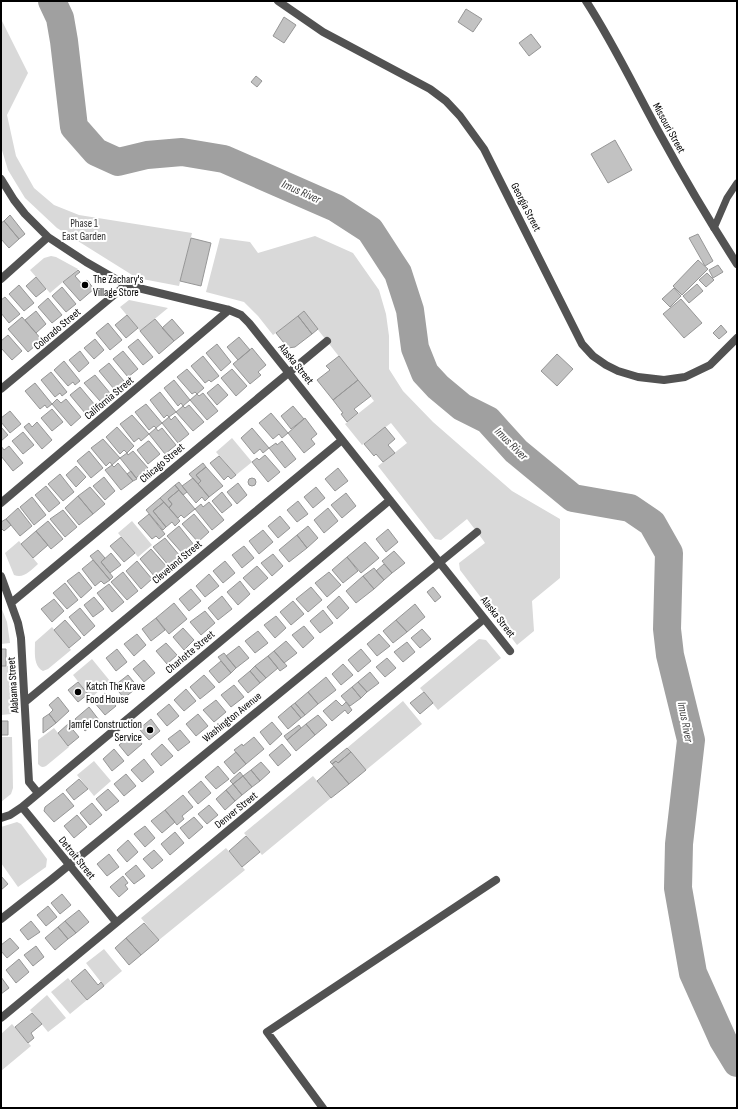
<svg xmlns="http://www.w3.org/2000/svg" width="738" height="1109" font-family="'Sofia Sans Condensed',sans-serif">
<rect width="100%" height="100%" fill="#fff"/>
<path fill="#d9d9d9" d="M1,19L28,73L7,115L16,156L34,188L54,205L79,215L192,233L179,286L137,278L57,228L25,198L8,170L1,147Z
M315,236L353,253L379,290L386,314L389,336V369L403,391L433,422L512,491L560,519V578L532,601L534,631L517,645L460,570L459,563L485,543L483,540L467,519L441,540L435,539L378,466L407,443L391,423L362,445L345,424L374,401L304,312L273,335L258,316L244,302L206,292L220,238L250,242L258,253Z
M51,256L56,257L78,269L50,293L30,270L44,258Z
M129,300L168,308L140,331L120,307Z
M232,438L252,462L236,475L216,452Z
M132,521L152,545L138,557L118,533Z
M19,541L38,564C31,570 24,579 14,575L5,553Z
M1,607L7,622L10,643L1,644Z
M52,627L71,650L48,669L43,671C33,666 35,652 35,642Z
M479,639L486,640L501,658L438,710L420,688Z
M92,659L110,681L91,698L73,675Z
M1,666H11V714L1,715Z
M403,701L422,724L366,770L347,748Z
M54,728L69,747L46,766C42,768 41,767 38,764V740Z
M1,737H12L13,788L11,794L1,802Z
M94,761L111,781L94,796L77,775Z
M313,776L331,798L262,855L244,833Z
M17,822L21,824L47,859L46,867L18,887L1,863V827Z
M226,848L245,870L159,940L141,918Z
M104,949L122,971L104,986L86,963Z
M68,978L87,1000L70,1014L51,992Z
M47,995L66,1018L48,1032L30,1010Z
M12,1024L31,1046L1,1071V1034Z"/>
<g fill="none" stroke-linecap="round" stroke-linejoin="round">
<path stroke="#a0a0a0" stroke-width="28" d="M52,1L60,18L64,41L74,127L96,152L118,162L147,155L182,152L224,159L336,208L370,230L398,273L410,310L415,348L425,373L438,387L462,407L488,420L516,451L573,498L630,508L652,523L669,553L667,629L670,655L691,740L679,844L678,888L693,973L723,1040L737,1063"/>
</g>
<path fill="#c2c2c2" stroke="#969696" d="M466,9L482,19L473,32L458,22Z
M284,17L296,25L284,43L273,36Z
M531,34L541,47L529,56L519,43Z
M256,76L262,81L257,87L251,82Z
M615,140L632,170L608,183L591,154Z
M10,215L25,234L19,239L4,221Z
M4,221L19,239L9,248L1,239V223Z
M698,234L713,261L705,266L689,238Z
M191,238L211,243L201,286L180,281Z
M698,260L708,269L682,295L673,286Z
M718,265L723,272L713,278L709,270Z
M78,270L80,272L75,276L82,284L87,280L94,289L80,301L63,282Z
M707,273L714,280L706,287L699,280Z
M36,277L46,289L36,297L26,286Z
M697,284L703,291L689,303L683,296Z
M19,285L34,303L24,311L9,294Z
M62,287L76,304L66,312L52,296Z
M674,288L681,296L670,307L662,299Z
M5,297L20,314L9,323L1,313V300Z
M48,298L62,315L52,323L38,307Z
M681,299L702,323L684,338L663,314Z
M36,311L46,324L36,333L25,320Z
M304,311L318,329L312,334L298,316Z
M127,315L138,328L126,338L115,325Z
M298,316L312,334L295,347L288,348L276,333Z
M22,317L42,340L28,352L8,329Z
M155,319L174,341L159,354L140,331Z
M172,319L184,333L174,341L162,328Z
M108,323L122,340L110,350L96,333Z
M721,325L727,332L719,339L713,333Z
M8,335L22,351L12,360L1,348V341Z
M239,337L250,350L238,360L227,347Z
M95,339L104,350L94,359L84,348Z
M138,339L153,357L143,365L128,347Z
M217,344L231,362L221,371L206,353Z
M252,348L266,365L258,372L261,375L250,384L233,364Z
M80,351L89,363L79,372L69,360Z
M123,351L138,369L128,377L113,359Z
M557,354L573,369L557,386L541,371Z
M203,356L219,376L211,382L209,380L205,383L191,366Z
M339,356L358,380L333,400L317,380L330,370L326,366Z
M64,361L80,381L75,385L73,382L68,386L54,370Z
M109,363L124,381L114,389L99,371Z
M187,369L204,388L197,394L195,392L192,394L177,377Z
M232,369L247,386L236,396L221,378Z
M51,372L67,392L62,396L60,393L55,397L41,380Z
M95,375L110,393L100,401L84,383Z
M174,380L190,400L183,406L181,403L178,406L164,388Z
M358,380L371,396L354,409L358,413L347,422L341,414L343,413L333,400Z
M35,383L52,404L47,408L45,405L40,409L25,391Z
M218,384L228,395L217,405L207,393Z
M80,387L95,405L85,413L70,395Z
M160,392L176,412L169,417L167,415L164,418L150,400Z
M203,393L218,411L207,420L190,400L197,394L199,396Z
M57,399L61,403L66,399L81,417L71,426L52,404Z
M146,404L162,423L156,428L154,426L149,430L135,412Z
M189,405L204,422L193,431L176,412L183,406L185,408Z
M293,406L304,419L291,429L281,416Z
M52,409L63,422L52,431L41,418Z
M10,411L21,424L10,433L1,422V418Z
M271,413L288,433L282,438L279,434L273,439L259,423Z
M132,415L149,434L141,441L139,438L134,442L120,424Z
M175,416L189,434L178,443L162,423L169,417L171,420Z
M305,418L317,434L311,439L315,444L304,453L288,433Z
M37,422L52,440L42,449L24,427L29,423L32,427Z
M1,427L8,435L1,441Z
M117,427L134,446L127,453L124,450L120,454L106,437Z
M385,427L395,439L388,445L395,453L383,462L376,454L374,456L364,444Z
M156,428L158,431L162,428L176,445L165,454L149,434Z
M252,428L269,448L263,453L260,449L254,454L241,438Z
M23,432L34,445L23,454L12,441Z
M103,439L120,458L112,465L110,462L106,466L91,448Z
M148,441H149L160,454L148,464L137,450Z
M282,441L296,459L285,468L269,448L276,443L277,445Z
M1,446L4,450L9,446L23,463L13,471L1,456Z
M89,451L103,468L91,478L77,461Z
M133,451L148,468L136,478L120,458L127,453L128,455Z
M265,455L280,472L268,482L252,462L257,458L259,460Z
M219,456L236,475L231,479L228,476L224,480L210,463Z
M118,463L133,481L121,490L105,470L112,465L114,467Z
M203,463L206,467L196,475L201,481L198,484L189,474Z
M76,466L86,477L76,487L66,475Z
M206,467L223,486L209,497L198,484L201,481L196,475Z
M338,468L348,481L335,491L325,479Z
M131,471L137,479L133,481L127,474Z
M60,474L74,492L63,501L48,484Z
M104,477L115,491L105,500L93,486Z
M248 482a4 4 0 1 1 8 0a4 4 0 1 1-8 0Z
M193,478L209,497L205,501L202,497L196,503L182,486Z
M179,482L187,492L183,495L175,485Z
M238,483L247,495L237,504L227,492Z
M175,485L179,490L168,499L172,504L169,508L160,498Z
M46,486L60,503L49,512L35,495Z
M90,487L105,504L93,514L78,496Z
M316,487L325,498L313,508L304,497Z
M179,490L195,509L184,518L181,515L178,518L169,508L172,504L168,499Z
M222,492L232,505L222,513L212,501Z
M346,493L356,506L342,518L331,505Z
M78,496L93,514L79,525L65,508Z
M32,497L46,515L34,525L20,507Z
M160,498L164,502L153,511L166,527L163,530L146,510Z
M298,501L308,514L297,522L287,510Z
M164,502L180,521L175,526L172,522L166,527L153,511Z
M209,502L224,520L212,530L195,509L201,504L203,507Z
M18,508L32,526L20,536L6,519Z
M328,508L338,521L324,533L314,520Z
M63,510L77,527L65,537L50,519Z
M149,514L165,534L159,539L156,536L152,539L138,523Z
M194,514L209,532L198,542L182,524Z
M280,516L290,528L278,538L268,526Z
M6,519L11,525L4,531L1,528V522Z
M48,521L63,539L51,549L36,531Z
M179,526L194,545L183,554L167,536Z
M308,526L318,538L307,548L297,535Z
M388,529L398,542L386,552L376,539Z
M263,530L273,542L259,554L249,541Z
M36,531L48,545L33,558L21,544Z
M297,535L307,548L289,562L279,550Z
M121,537L135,553L124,562L110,546Z
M165,538L180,556L169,566L153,547Z
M365,542L379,558L361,573L347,557Z
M244,546L254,558L242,568L232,555Z
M151,549L167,567L155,577L140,559Z
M98,550L105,558L101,562L113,577L110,580L90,556Z
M394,551L405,563L392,573L382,561Z
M111,553L121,565L110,573L101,562Z
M273,554L283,566L272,576L261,563Z
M347,557L358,571L343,583L332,570Z
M93,560L110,580L104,584L101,581L95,586L82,569Z
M137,561L152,579L141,589L126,571Z
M225,561L235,573L223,583L213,571Z
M384,564L392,573L384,580L376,571Z
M257,566L268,578L254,590L243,578Z
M374,568L384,580L374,589L363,576Z
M79,572L92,588L81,598L67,581Z
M123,572L138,591L127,600L111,582Z
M329,572L341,585L327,597L315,583Z
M209,574L219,586L205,597L196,586Z
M363,576L374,589L356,603L346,591Z
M240,581L250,594L238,605L227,592Z
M65,583L78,600L67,609L53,593Z
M109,584L124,602L112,612L97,593Z
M311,587L322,600L308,612L296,599Z
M433,587L441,597L435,602L427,592Z
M191,589L201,601L189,611L179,599Z
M222,596L232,609L218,620L208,608Z
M339,596L349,608L337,619L327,607Z
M94,597L104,609L93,617L84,605Z
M54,599L64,611L52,622L41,609Z
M293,601L304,614L291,625L280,612Z
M174,603L187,619L169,634L156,618Z
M415,604L425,617L407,632L396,620Z
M80,608L95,626L84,636L69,617Z
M323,610L333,623L320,633L310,621Z
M205,611L215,623L201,635L190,622Z
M276,616L286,628L275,638L264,625Z
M156,618L165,630L151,641L142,629Z
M65,620L81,638L69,648L54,630Z
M396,620L407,632L393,643L383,631Z
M304,626L314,638L303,648L292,635Z
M183,628L194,640L184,650L173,637Z
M422,629L431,639L420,648L411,638Z
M258,631L268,643L255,653L245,641Z
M137,634L146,645L134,656L124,644Z
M379,634L390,646L377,656L367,644Z
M286,641L297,653L284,663L274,651Z
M407,642L415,652L403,662L394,652Z
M166,643L177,655L167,664L156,651Z
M239,646L249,658L236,668L226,656Z
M1,649H6V666H1Z
M117,649L127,662L116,671L106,658Z
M361,649L371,661L358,672L348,660Z
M274,651L287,666L280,671L268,656Z
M224,653L236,668L231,673L218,657Z
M268,656L278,668L266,678L255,666Z
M387,658L396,668L385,677L376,667Z
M144,660L155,673L144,682L133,669Z
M221,661L231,673L219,683L209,671Z
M343,664L353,675L341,685L332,674Z
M255,666L266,678L260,683L250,671Z
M250,671L260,683L248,693L238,681Z
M370,672L379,683L367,692L358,682Z
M128,675L138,687L124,698L114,686Z
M204,675L215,687L200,699L190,687Z
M326,677L336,690L318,704L308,692Z
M78,682L88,694L78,702L68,690Z
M358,682L367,692L361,698L352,687Z
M234,685L244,697L231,707L221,695Z
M352,687L361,698L350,706L341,696Z
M186,689L196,701L184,711L174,700Z
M308,692L318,704L305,715L295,703Z
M424,692L433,703L420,714L410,703Z
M105,693L116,706L105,715L94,702Z
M58,697L69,711L56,723L49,714L53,710L49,705Z
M216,700L226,712L214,722L203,710Z
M336,700L342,706L346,702L352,710L348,714L345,710L332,721L323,711Z
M295,703L305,715L301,718L291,706Z
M169,704L179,716L167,726L157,714Z
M291,706L301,718L288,729L278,717Z
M89,707L99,720L85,731L75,719Z
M49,714L56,723L43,733V718Z
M198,714L208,726L196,736L186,724Z
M318,715L327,725L315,735L306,724Z
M151,719L160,731L149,740L139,729Z
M1,721H8V735H1Z
M272,722L282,734L270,745L260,732Z
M68,724L79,737L68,746L58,733Z
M306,724L315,735L296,751L287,740Z
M299,725L301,728L287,740L284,736Z
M180,730L190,742L178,751L168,739Z
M134,733L142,744L128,756L119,745Z
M254,737L264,749L246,764L234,750L242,744L243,746Z
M162,744L173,756L161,766L151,754Z
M282,744L291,755L278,766L269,755Z
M347,748L351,752L338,763L336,761L332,764L330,762Z
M114,749L124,761L112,771L103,759Z
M236,752L246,764L234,774L224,762Z
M351,752L366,770L349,784L332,764L336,761L338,763Z
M144,759L154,772L142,782L131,770Z
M261,762L270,772L260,781L251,770Z
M218,766L229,779L216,789L205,777Z
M334,766L349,784L331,798L317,781Z
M251,770L260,781L252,787L243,776Z
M240,772L243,776L233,784L230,781Z
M126,774L136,786L124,796L114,784Z
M243,776L252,787L242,795L233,784Z
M79,779L88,789L74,800L66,790Z
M201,781L211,793L198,804L188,792Z
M233,784L242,795L235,801L226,790Z
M108,789L119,801L106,811L96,799Z
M226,790L235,801L225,810L216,799Z
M63,793L74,806L54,822L44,811L45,807Z
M183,795L193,807L182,816L184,819L177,825L165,810Z
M92,803L102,815L90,825L80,813Z
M209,805L218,815L207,824L198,814Z
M165,810L175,822L162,833L151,821Z
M77,815L87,827L74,838L64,826Z
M194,817L203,827L189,839L180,828Z
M145,826L155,838L145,847L134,834Z
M175,832L184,843L170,855L161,844Z
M246,836L260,852L242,867L229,851Z
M128,840L138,852L127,862L117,850Z
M154,850L163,860L152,869L143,859Z
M109,854L119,867L107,876L97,864Z
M136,865L145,876L134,884L125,874Z
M1,876L8,884L1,890Z
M123,876L128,883L125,885L128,889L119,897L110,887Z
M62,894L71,905L60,914L51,903Z
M48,906L57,917L46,926L37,915Z
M79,910L89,922L76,933L65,921Z
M31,921L40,932L28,940L20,930Z
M65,921L76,933L68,939L58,927Z
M144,923L159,940L141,955L126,938Z
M58,927L68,939L55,950L45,938Z
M10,938L19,948L7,958L1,951V945Z
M126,938L141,955L129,965L115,948Z
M36,946L44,957L33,966L24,955Z
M19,959L29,972L16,983L6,970Z
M85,969L98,985L101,982L104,986L87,1000L71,981Z
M1,977L9,988L1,994Z
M32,1013L42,1024L31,1033L34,1038L28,1043L15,1027Z"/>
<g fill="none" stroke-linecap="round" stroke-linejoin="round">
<path stroke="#525252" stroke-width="7" d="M714,228L727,198L737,183"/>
<path stroke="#525252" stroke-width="8" d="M278,1L323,32L430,89L446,101L460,116L484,149L582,344L593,356L606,365L618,371L638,377L664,380L685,377L710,365L737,338
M586,1C614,44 636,91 661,136C685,180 710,222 737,264
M1,179L14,200L25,214L48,237L86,262L126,285L229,310L241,315L249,323L510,651
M1,279L48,237
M1,389L126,285
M1,503L229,310
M1,576L18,623L21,638L29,782L38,793
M11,603L327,341
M25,702L342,440
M22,807L116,922
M1,818L10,815L22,807L390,500
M1,919L52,879L477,532
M1,1018L484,619
M323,1108L267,1032L496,880"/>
</g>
<g fill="#000" stroke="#fff" stroke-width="1.5">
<circle cx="85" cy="285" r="4"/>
<circle cx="78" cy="692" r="4"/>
<circle cx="150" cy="730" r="4"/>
</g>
<g text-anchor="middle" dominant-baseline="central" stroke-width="4" stroke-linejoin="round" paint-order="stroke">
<g font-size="11" fill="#000" stroke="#fff">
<text transform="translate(669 128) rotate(61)">Missouri Street</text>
<text transform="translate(526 207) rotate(63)">Georgia Street</text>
<text transform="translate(57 329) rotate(-40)">Colorado Street</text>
<text transform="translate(296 364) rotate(51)">Alaska Street</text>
<text transform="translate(109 398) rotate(-40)">California Street</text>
<text transform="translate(162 463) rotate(-40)">Chicago Street</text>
<text transform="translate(177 562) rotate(-40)">Cleveland Street</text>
<text transform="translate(498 617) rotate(52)">Alaska Street</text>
<text transform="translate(190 652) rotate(-40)">Charlotte Street</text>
<text transform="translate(13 685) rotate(-94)">Alabama Street</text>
<text transform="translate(232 717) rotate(-39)">Washington Avenue</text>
<text transform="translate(236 810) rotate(-39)">Denver Street</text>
<text transform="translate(77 858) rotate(51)">Detroit Street</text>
</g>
<g font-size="11" fill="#303030" stroke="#fff">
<text x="84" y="223">Phase 1<tspan x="84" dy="13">East Garden</tspan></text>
</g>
<g font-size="11" fill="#000" stroke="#fff" text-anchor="start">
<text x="93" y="279">The Zachary's<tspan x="93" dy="13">Village Store</tspan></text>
<text x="86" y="686">Katch The Krave<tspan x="86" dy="13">Food House</tspan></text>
<text x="142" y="724" text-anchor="end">Jamfel Construction<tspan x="142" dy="13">Service</tspan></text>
</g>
<g font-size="12" font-style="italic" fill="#414141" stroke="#fff">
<text transform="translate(301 192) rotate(24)">Imus River</text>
<text transform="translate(511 444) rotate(45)">Imus River</text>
<text transform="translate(685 722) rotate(79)">Imus River</text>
</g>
</g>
<rect width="738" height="1109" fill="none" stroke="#000000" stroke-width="4"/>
</svg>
